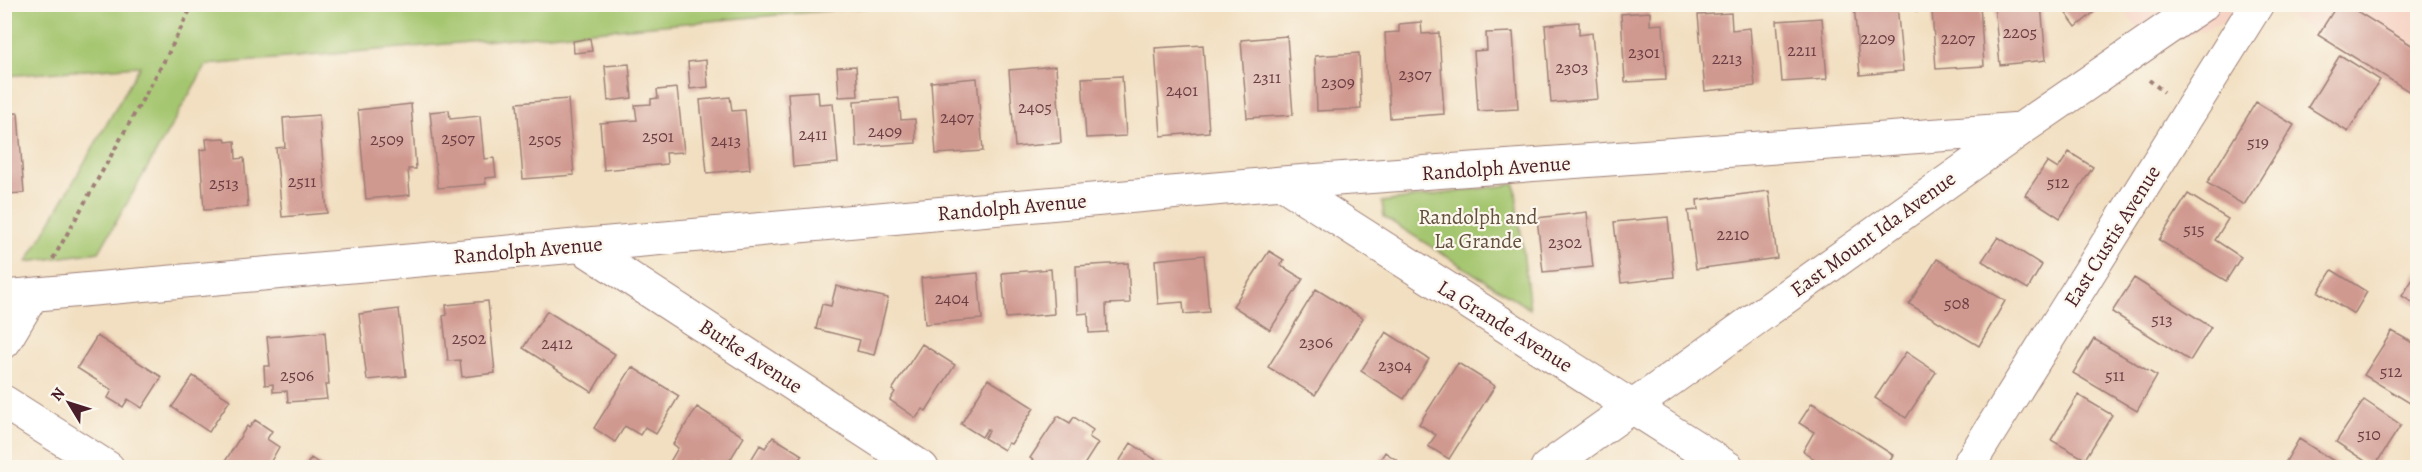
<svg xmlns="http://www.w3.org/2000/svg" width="2422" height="472" font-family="Alegreya,serif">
<rect width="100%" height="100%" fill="#fbf7ec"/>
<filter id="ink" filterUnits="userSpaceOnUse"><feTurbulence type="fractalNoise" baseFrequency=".0167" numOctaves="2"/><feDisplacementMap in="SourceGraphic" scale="12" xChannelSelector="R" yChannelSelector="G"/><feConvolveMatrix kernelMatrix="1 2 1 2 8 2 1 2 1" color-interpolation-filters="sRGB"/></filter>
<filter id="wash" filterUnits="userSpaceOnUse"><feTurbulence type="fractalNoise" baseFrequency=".008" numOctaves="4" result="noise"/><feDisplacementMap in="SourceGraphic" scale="24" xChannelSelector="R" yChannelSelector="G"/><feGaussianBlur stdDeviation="1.35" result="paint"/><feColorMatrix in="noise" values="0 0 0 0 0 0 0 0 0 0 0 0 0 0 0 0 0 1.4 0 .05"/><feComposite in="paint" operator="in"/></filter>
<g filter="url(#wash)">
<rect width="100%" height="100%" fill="#f2dfc1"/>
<path fill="#f6d2c3" d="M2118,5H2417V98L2271,5L2154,48Z"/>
<path fill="#a5c66f" stroke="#78724d" stroke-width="1.5" d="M5,4H892V5L206,65L99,252L27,262L140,66L5,76Z
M1515,184L1530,309L1384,217L1382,202Z"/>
<g id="blocks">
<path fill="#d09990" d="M1854,4H1897L1903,71L1860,75Z
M1916,4H1980L1984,66L1936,69L1932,10L1916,11Z
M1994,4H2041L2046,60L2000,65Z
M2059,4H2104L2076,27Z
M2337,5H2347L2418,49V97L2318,35Z
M1650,12V25L1663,24L1666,80L1625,82L1621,14Z
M1731,13L1732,30L1750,28L1755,86L1705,91L1698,15Z
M1822,18L1827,79L1782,82L1777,21Z
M1421,22L1422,34L1439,33L1444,114L1390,118L1385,33L1399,32V24Z
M1579,22V35L1592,33L1598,99L1551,103L1545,25Z
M1513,32L1518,109L1478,111L1474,51L1487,50L1486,33Z
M1287,36L1293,115L1247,118L1241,40Z
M590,38L592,51L574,53L573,41Z
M1203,45L1209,132L1161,136L1155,48Z
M1359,53L1361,109L1317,111L1315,56Z
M2340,55L2380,80L2348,132L2308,107Z
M706,60L708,87L690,89L688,62Z
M629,64L632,98L608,101L605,66Z
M856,66L858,96L839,97L837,67Z
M1056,66L1061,143L1015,147L1009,70Z
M1122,76L1126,136L1086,138L1082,78Z
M977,78L983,151L936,154L931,82Z
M677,88L684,152L666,153L667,164L604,170L600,123L637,120L635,105L651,104V99L658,98L657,90Z
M818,91L819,104L833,103L838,163L793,167L788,93Z
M730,97L732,111L745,110L750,169L707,173L700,100Z
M899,98L901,120L915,119L916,143L856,147L854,101Z
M568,99L574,175L523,179L517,103Z
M2256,102L2294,125L2244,205L2207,183Z
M411,104L416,169H408L410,195L366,199L358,110Z
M449,110L450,119L480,116L484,159L494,158L496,177L485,178L486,184L438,188L430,112Z
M18,113L24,193L4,194V114Z
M319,115L327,213L282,217L276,148L285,147L283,118Z
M225,138L226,142L235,141L236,159L244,158L248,207L204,210L200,150L207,149L206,139Z
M2069,152L2093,167L2060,218L2025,195L2047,162L2058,169Z
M1769,191L1777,258L1696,269L1688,211L1698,210L1697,200Z
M2188,194L2228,219L2215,240L2241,257L2226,281L2159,240Z
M1587,212L1593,267L1543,272L1537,218Z
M1668,217L1674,277L1621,283L1614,222Z
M1998,237L2042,265L2028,289L1982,261Z
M1269,251L1284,260L1280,265L1303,279L1270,330L1233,306Z
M1204,255L1209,312L1184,314L1183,302L1158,304L1155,260Z
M1937,259L2005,301L1979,346L1909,304Z
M1128,263L1130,303L1106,304L1107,332L1089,333L1088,313L1078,314L1076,266Z
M1051,269L1054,314L1006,318L1002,273Z
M2332,270L2367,292L2354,314L2318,292Z
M2418,271V306L2402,296Z
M978,273L982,319L925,324L921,278Z
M2134,278L2211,327L2190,361L2112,312Z
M836,286L888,298L874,355L857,351L860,340L816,329L822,304L831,306Z
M1316,289L1363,318L1315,395L1268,367Z
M488,301L495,373L462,377L460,360L448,361L443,316L447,315L446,305Z
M399,309L406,376L367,380L359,314Z
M547,311L615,354L592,392L523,348Z
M2392,331L2418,346V368L2412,377L2418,380V408L2364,375Z
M325,332L329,385H325L327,399L288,402L287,391L273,392V384L265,385L264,366H270L267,337Z
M1386,332L1429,359L1404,399L1361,371Z
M97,336L162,377L142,408L128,399L123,407L108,398L112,390L77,368Z
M2094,339L2157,376L2137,411L2073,373Z
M922,344L955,365L926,411L923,409L916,418L890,400L895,392L892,390Z
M1906,352L1936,372L1906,418L1875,398Z
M1458,363L1495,386L1449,459L1428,446L1436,435L1419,424Z
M632,367L679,396L656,434L645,427L640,435L625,426L615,442L594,428Z
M193,376L230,400L209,432L172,407Z
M988,379L1034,408L1011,444L1008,443L1004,450L984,438L989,431L987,429L982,437L961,424Z
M2078,395L2112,415L2085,459L2051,440Z
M2364,400L2401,425L2374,467L2336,442Z
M1812,403L1893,455L1885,468H1828L1803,451L1814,432L1799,423Z
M697,407L744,437L725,468H709L697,460L695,464L690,461L685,468H668L667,467L678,448L673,444Z
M1058,416L1070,423L1074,417L1093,430L1089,437L1098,443L1082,468H1028L1033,460L1030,458Z
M255,420L272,431L267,439L279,447L267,468H231L224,463L247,426L249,428Z
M773,437L802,455L794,468H746L760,445L765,448Z
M2299,439L2345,468H2282Z
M1131,443L1153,458L1169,468H1115Z
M1385,452L1408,468H1375Z
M4,457L21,468H4Z
M311,458L326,468H305Z"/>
</g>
</g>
<g filter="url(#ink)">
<use href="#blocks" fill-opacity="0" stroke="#9e7f76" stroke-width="1.5"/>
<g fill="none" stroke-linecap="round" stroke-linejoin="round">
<defs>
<path id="minor" d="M1282,183L1728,468
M579,245L922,468
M4,297L1282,183L2021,129
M4,342L32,295
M4,402L108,468
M1547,468L2021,129L2203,4
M1967,468L2257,4"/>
</defs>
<use href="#minor" stroke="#9e7f76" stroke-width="35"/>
<path stroke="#9e7f76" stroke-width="4" stroke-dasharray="4.5 4.5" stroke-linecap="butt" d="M209,4H210
M2149,80L2164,92
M53,259L167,56L193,4"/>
<use href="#minor" stroke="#fff" stroke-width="33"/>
</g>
</g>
<g text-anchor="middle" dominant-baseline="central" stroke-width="4.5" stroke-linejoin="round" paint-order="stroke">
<g font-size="18" fill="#6c3e44">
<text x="2020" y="32">2205</text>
<text x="1878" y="38">2209</text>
<text x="1958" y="38">2207</text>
<text x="1802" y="50">2211</text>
<text x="1644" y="52">2301</text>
<text x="1727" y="58">2213</text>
<text x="1572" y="67">2303</text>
<text x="1415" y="74">2307</text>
<text x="1267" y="77">2311</text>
<text x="1338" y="82">2309</text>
<text x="1182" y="90">2401</text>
<text x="1035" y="107">2405</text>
<text x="957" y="117">2407</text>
<text x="885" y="131">2409</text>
<text x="813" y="134">2411</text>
<text x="658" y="136">2501</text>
<text x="458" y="138">2507</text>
<text x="387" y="139">2509</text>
<text x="545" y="139">2505</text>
<text x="726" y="140">2413</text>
<text x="2258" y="142">519</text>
<text x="302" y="181">2511</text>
<text x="2058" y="182">512</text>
<text x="224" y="183">2513</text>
<text x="2194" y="229">515</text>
<text x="1733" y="234">2210</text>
<text x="1565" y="242">2302</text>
<text x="952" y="298">2404</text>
<text x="1957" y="303">508</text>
<text x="2162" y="319">513</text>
<text x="469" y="338">2502</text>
<text x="1316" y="342">2306</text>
<text x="557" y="343">2412</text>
<text x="1395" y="365">2304</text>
<text x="2391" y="371">512</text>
<text x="297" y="375">2506</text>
<text x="2115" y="375">511</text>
<text x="2369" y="434">510</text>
</g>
<g font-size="21" fill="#4a1f2b" stroke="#fbf7ec">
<text transform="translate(1496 168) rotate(-4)">Randolph Avenue</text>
<text transform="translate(1012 207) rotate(-5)">Randolph Avenue</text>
<text transform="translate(1873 234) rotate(-36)">East Mount Ida Avenue</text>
<text transform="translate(2112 236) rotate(-58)">East Custis Avenue</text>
<text transform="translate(528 250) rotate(-5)">Randolph Avenue</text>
<text transform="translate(1505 326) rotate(32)">La Grande Avenue</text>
<text transform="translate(751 356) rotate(33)">Burke Avenue</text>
</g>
<g font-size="21" fill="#65513f" stroke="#fbf7ec">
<text x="1478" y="217">Randolph and<tspan x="1478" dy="24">La Grande</tspan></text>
</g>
</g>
<rect width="2422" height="472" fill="none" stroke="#fbf7ec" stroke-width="24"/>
<g transform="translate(69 403) rotate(308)" stroke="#fbf7ec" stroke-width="4.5" paint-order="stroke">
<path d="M0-4.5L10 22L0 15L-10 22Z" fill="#4a1f2b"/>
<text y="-9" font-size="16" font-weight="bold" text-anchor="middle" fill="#4a1f2b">N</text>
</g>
</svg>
